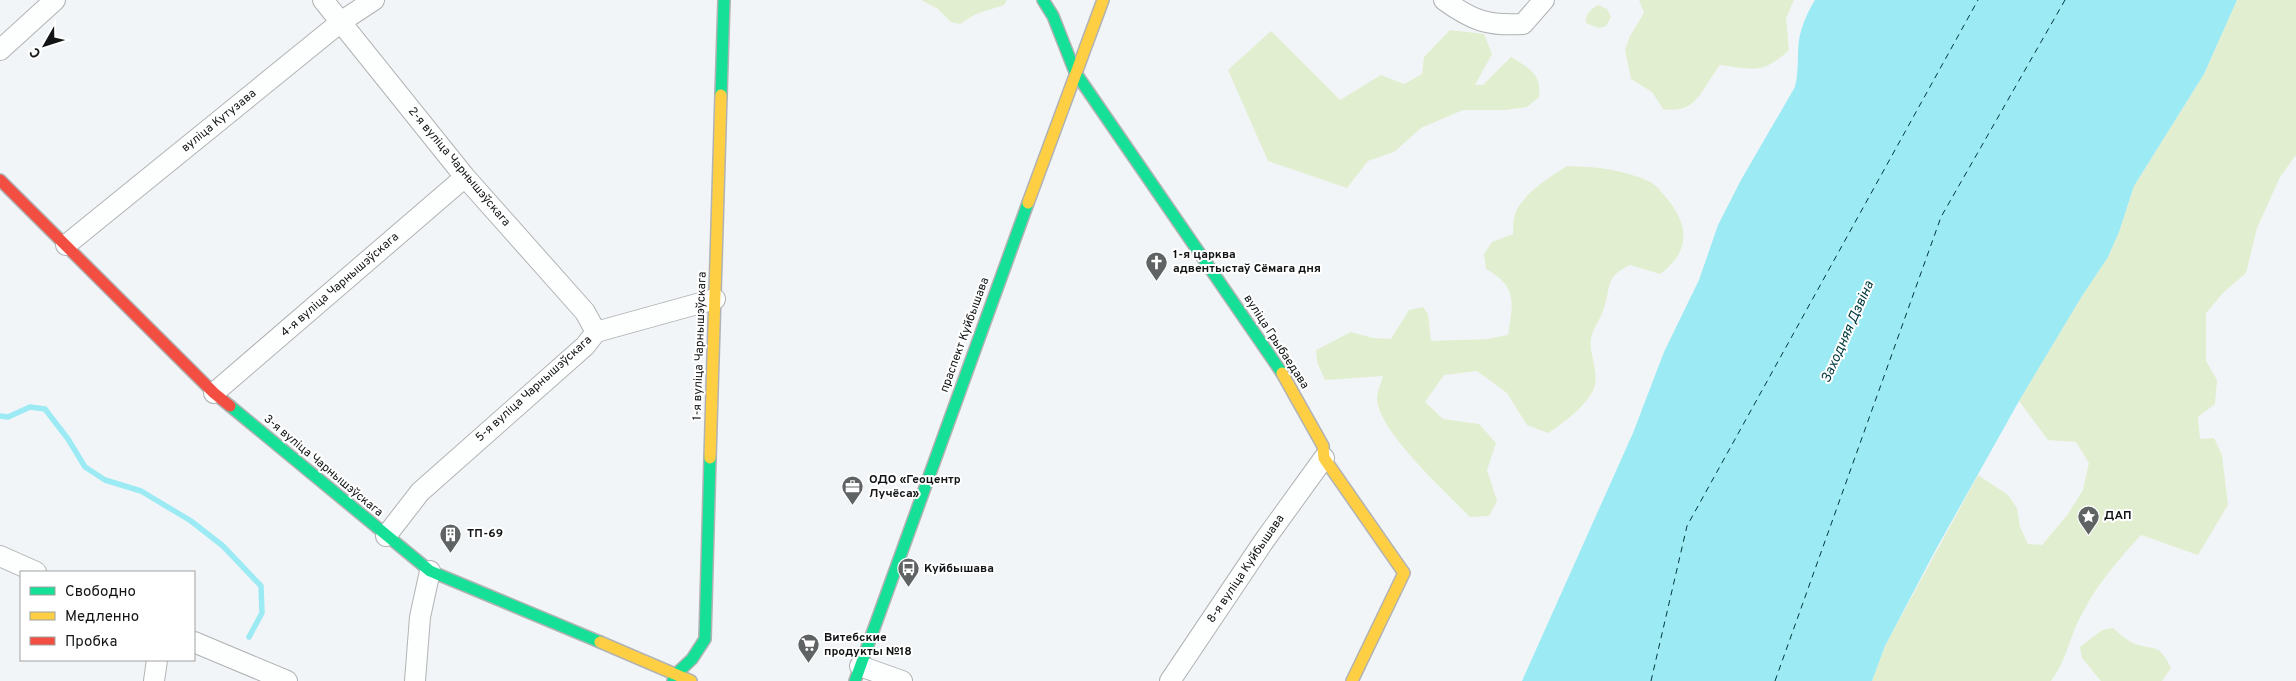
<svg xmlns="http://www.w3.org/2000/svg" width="2296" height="681" font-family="Overpass,sans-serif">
<rect width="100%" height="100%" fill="#f2f5f7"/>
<path fill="#e2eed0" d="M921,0H1007L1004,5L976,14L960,24L951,22L938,9Z
M1639,0H1794L1786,18L1789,50C1762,75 1755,69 1720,65C1702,88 1697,115 1663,109L1652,92L1631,79L1625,50L1630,36L1644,13Z
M2237,0H2296V155L2280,177L2257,228L2246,273L2224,292L2206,313V361L2217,380L2215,404L2198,417L2200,439L2214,438L2222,455L2228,505L2198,555L2141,535C2119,559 2098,583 2083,612C2070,634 2067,661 2051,681H1872L1885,646L1978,475L2008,495L2017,508L2020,527L2028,544L2042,545L2068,514L2083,490L2089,463L2076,442L2048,440L2019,401L2082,296L2108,257L2119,232L2134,186L2204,74Z
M1598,5L1607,9L1611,17L1606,26L1599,28L1586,23C1585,14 1590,10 1598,5Z
M1450,30L1484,34L1492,54L1475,85H1483L1511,57C1529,68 1542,74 1539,97L1527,107L1505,110H1463L1421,128L1394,152L1368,161L1347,188L1268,161L1228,70L1271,31L1340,100L1381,75L1404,84L1422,74L1424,57Z
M1567,166C1597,167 1623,169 1650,182C1657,185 1664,195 1669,201C1690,228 1689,253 1660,274L1630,265C1604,278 1612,284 1604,308C1601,319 1593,327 1591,339C1589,354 1598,369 1595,385C1591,402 1563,424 1548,433L1527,425L1507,393L1477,371L1444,375L1425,402L1443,419L1479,424L1496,443L1487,470L1497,501L1489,516L1470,517C1446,492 1379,432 1377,399C1377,392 1381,383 1383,376L1325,380L1317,362L1316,350L1351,332L1373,338L1391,339L1409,310L1423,307L1428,314L1431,341L1487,339L1508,335C1513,303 1518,287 1486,269L1484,254L1492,242L1513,234C1513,228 1513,220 1515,214C1524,192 1549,178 1567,166Z
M2113,628C2119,633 2126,640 2133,643C2155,652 2158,641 2171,668L2162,681H2101L2082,658L2080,647L2102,630Z"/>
<path fill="#9ceaf3" d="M1815,0H2237L2204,74L2134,186L2119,232L2108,257L2082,296L2019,401L1935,551L1885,646L1872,681H1522L1633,433L1664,352L1699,280L1718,225L1741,180L1795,87C1799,71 1797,56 1799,40C1801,27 1808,11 1815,0Z"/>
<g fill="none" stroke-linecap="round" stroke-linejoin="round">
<path stroke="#9ceaf3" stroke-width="5.5" d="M0,416L8,417L30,407L45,409L68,439L85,467L105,480L141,491L191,521L223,546L261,586L262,613L249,637"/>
<path stroke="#01393e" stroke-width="1" stroke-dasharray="6 5" stroke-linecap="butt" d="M1651,681L1687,526L1978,0
M1775,681L1941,217L2065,0"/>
<defs>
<path id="street" d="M323,0L465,177L585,312L596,332
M1444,0C1473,21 1488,26 1523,24L1544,0
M0,50L55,0
M66,245L342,21L374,0
M214,393L465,177
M386,536L420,492L585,346L596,332L715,299
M0,556L36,572
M194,642L287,681
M860,666L902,681
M154,681L157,660
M415,681L420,617L430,571
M1170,681L1264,541L1324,458"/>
<path id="fast" d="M1043,0L1053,16L1075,72L1282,373
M721,95L724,0
M230,406L430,571L600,642
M673,681L675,675L692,659L705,639L710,458
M855,681L1028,203"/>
<path id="slow" d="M1028,203L1103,0
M1282,373L1323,446L1324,458L1404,573L1352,681
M710,458L721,95
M600,642L691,681"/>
<path id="jam" d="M0,180L214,393L230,406"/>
</defs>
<use href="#street" stroke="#b1b2b4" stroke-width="22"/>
<use href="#fast" stroke="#b1b2b4" stroke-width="14"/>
<use href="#slow" stroke="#b1b2b4" stroke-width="14"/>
<use href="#jam" stroke="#b1b2b4" stroke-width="14"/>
<use href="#street" stroke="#fdfefe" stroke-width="20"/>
<use href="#fast" stroke="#16e098" stroke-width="11"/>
<use href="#slow" stroke="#ffcf43" stroke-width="11"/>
<use href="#jam" stroke="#f24e42" stroke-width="11"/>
</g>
<defs>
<symbol id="church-pin" viewBox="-11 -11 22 30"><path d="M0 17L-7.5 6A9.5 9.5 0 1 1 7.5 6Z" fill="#606364" stroke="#fff"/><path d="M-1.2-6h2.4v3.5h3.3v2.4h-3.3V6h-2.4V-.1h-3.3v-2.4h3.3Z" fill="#fff"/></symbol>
<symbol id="office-pin" viewBox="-11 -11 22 30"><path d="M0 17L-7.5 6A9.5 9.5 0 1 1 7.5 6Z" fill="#606364" stroke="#fff"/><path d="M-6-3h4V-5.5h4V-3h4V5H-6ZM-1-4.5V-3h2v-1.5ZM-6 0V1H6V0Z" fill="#fff"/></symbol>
<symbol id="sight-pin" viewBox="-11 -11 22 30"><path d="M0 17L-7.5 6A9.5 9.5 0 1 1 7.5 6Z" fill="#606364" stroke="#fff"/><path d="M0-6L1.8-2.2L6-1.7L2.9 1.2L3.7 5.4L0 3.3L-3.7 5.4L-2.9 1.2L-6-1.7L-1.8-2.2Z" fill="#fff"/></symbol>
<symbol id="building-pin" viewBox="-11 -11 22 30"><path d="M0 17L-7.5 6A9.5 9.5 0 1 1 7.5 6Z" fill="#606364" stroke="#fff"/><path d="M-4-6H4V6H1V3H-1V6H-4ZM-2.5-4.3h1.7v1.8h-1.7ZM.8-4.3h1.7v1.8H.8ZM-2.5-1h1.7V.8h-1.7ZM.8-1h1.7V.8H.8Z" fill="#fff"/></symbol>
<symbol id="bus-pin" viewBox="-11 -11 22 30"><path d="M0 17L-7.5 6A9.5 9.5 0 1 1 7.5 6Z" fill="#606364" stroke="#fff"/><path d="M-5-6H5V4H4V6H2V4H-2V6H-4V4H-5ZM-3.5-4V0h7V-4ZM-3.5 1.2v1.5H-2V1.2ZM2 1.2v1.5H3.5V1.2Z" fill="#fff"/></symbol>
<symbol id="supermarket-pin" viewBox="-11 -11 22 30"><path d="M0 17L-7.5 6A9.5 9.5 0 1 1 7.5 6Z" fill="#606364" stroke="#fff"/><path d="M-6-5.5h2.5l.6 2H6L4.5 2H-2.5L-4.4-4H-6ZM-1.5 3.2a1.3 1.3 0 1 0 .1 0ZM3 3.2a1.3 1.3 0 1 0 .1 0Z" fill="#fff"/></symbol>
</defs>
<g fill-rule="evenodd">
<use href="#church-pin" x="1144" y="250" width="25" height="34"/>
<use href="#office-pin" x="840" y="474" width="25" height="34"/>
<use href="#sight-pin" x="2076" y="504" width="25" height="34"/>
<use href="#building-pin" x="438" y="522" width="25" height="34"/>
<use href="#bus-pin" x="896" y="556" width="25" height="34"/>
<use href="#supermarket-pin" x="796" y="632" width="25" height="34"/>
</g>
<g text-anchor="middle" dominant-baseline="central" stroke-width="4" stroke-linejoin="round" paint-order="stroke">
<g font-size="12" fill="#121415" stroke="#fff">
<text transform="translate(219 121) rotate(-39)">вуліца Кутузава</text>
<text transform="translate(459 167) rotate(50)">2-я вуліца Чарнышэўскага</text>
<text transform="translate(340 285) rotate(-41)">4-я вуліца Чарнышэўскага</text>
<text transform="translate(965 335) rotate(-70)">праспект Куйбышава</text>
<text transform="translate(1276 342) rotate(57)">вуліца Грыбаедава</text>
<text transform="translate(700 346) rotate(-88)">1-я вуліца Чарнышэўскага</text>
<text transform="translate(534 389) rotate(-42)">5-я вуліца Чарнышэўскага</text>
<text transform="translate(323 466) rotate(40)">3-я вуліца Чарнышэўскага</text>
<text transform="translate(1246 569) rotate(-56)">8-я вуліца Куйбышава</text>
</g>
<g font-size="12" font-weight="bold" fill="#121415" stroke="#fff" text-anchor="start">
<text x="1173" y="255">1-я царква<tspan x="1173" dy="14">адвентыстаў Сёмага дня</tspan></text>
<text x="869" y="480">ОДО «Геоцентр<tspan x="869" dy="14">Лучёса»</tspan></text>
<text x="2104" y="516">ДАП</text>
<text x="467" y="534">ТП-69</text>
<text x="924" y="569">Куйбышава</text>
<text x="824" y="638">Витебские<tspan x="824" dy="14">продукты №18</tspan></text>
</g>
<g font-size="14" font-style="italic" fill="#01393e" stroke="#fff">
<text transform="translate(1848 332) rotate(-66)">Заходняя Дзвіна</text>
</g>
</g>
<rect x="20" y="571" width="175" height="90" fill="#ffffff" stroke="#a0a1a1"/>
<rect x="30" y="587" width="25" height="8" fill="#16e098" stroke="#a0a1a1"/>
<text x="65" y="596" font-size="15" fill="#121415">Свободно</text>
<rect x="30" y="612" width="25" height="8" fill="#ffcf43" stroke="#a0a1a1"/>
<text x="65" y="621" font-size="15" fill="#121415">Медленно</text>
<rect x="30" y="637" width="25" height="8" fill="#f24e42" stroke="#a0a1a1"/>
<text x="65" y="646" font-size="15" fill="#121415">Пробка</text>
<g transform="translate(45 45) rotate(231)" stroke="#ffffff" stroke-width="4" paint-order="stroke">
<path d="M0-4L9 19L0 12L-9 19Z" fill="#121415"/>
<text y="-8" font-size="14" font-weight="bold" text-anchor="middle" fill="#121415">С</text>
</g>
</svg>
